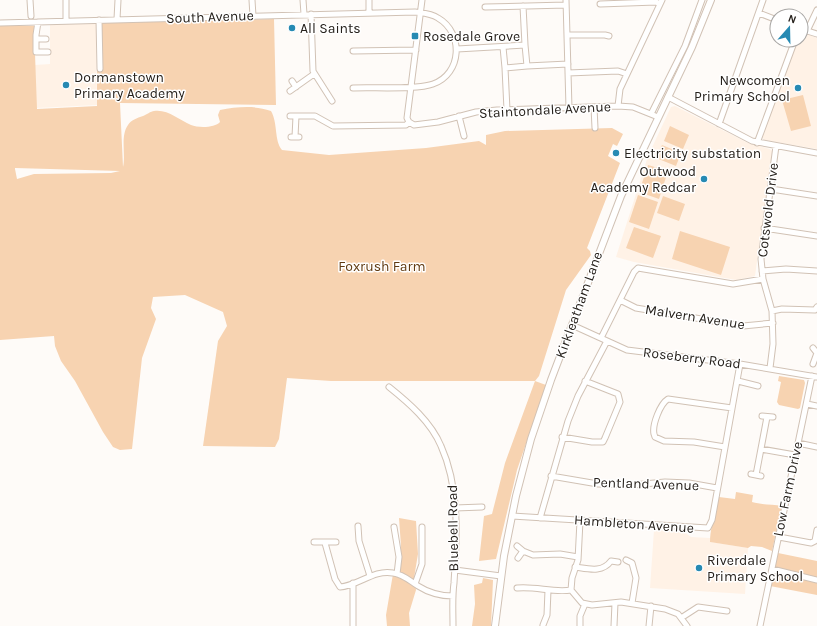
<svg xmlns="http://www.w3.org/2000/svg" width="817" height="626" font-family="Karla,sans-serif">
<rect width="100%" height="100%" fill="#fefbf8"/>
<path fill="#fff2e6" d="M50,24H96L97,105L36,108L35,65L50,64Z
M804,33L817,38V149L764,140L762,136L797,40H801V34Z
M675,106L748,143L770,149L772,151L755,276L736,280L634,262L616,257L648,156L671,107Z
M654,530L684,532L691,537L710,538L711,542L748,548L745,594L650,588Z"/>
<path fill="#f7d3b1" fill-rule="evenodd" d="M274,19L276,105L120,103L123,167C126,155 120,136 128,125C131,120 137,118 143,116C146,115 151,111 154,111C168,109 179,120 191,125C198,128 215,128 220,122L218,115L220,110C237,107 254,105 271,111C278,123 274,140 282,150L329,155L426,148L479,141L486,145V135L505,131L612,128L623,134L617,146L613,144L608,156L620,163L587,248L590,251L591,255L566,290L539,376L535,381L546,385L517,470L496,559L479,561L484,516L492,514L505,463L535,381H331L287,378L279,439L275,447L203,446L218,341L227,326L223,312L185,295L153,297L151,308L156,319L142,358L132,449L120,450L113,447L103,432L75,381L61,361L55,346L54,336L0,340V26H34L37,109L97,106V71H102L100,23ZM15,169V168L120,171L111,173L34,174L17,179Z
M803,95L811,126L791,131L782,100Z
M670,126L689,135L683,149L664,141Z
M662,145L681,153L676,166L656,158Z
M648,165L668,171L659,199L639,192Z
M638,195L658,202L649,229L629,222Z
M663,196L685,204L679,221L657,213Z
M634,227L661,236L653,258L626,248Z
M680,231L730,247L721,275L672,259Z
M779,376L804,380L805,383L800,408L798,409L779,405L777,402L781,382L778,381Z
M736,492L753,495L752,502C762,505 772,504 782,506L772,551L762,547L751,546L748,548L710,542C710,527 716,512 719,497L735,499Z
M399,518L416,521L418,554L414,578L416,590L409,613L410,626H387L386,615L393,574L399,576L401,546Z
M778,553L817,561V595L770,586Z
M483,578L493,580L491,626H472L475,604L474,585L482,583Z"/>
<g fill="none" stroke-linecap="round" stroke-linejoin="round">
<defs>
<path id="minor" d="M30,0L31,16
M252,0L253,16
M303,0L304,14
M369,0V13
M566,0L569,108
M600,4L656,2L660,4
M523,6L525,45
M485,7L566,5
M759,13L777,20
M311,14L313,71L332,101
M117,19L118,0
M99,20L100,69
M66,21V0
M38,22L36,35V52H48
M0,23L415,12C423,13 431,13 438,18C464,33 462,74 433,84C418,90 372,87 353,88
M801,29L817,34
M807,31L817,10
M567,35H605L609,36
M36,39H46
M457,49L525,45L527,66L505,68L503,47
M353,51L416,50
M527,66L568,64
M505,68L507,110
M568,73L618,71L627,74
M292,81L296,87
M290,91L314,74
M668,97L752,141L817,153
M618,106L620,89L662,0
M594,107L595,128
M651,114L685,46L702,0
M290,116H315L333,126L406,125L409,122L414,125L438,122L476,112L497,110L618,106L633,107L658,117
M459,116L464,136
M409,122L407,118L422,0
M719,124L763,0
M291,137H299
M295,137L296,116
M757,143L795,40
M771,189L817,196
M764,228L817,236
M762,271L786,269L817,271
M620,300L636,308L743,326L773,323
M772,311L782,309L815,310L817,307
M572,325L627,350L740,364L817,377
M601,338L634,272L638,268L733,284L763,279
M813,348L817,353
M813,364L817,353
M770,368L773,344L772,311L763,279L761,259L776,146
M738,381L758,386
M389,387C409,403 431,422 441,446C460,488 457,538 454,583C452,597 453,612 453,626
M807,404L817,406
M762,416L773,417
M562,437L592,442H603L605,438L620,402L618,394L585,381
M798,443L817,447
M725,447L694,442L664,441L655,437L654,434C652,425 660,404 668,399L732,408
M761,449L795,455
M751,474L761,476
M756,475L767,417
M551,476L598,484L633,485L665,482L689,483L717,488
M455,508L482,507
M512,516L708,528L712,520L740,364
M540,518L568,421L578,396L607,341
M580,521L578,560L572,578L571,590L582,603L592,605L621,602L665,609L678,614L687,626
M358,526L359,541L370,576
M394,527L399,557L397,574
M779,537L811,543L815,541L817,530
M314,542H336
M325,543L335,579L340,587C358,586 374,569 393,573C403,574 410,581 418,586C429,593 440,596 453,596
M517,546L523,551L518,558
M523,551L533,555L560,554L578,557
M626,560L632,563L636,578L632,603
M575,567C589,569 602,573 611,561L618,562
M772,569L817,580
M455,570L501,576
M415,584L422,564V527
M517,588C536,586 553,593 571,590
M681,618L698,607L727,611
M543,625L547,615L548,590
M353,626V583
M580,626V616L585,604
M614,626L615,603
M649,626L651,606
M760,626L812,376"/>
<path id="major" d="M495,626L504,556L516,496L531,439L551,380L621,196L692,47L711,0"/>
</defs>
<use href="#minor" stroke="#d1c2b5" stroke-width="7"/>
<use href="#major" stroke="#d1c2b5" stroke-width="8"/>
<use href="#minor" stroke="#fff" stroke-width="5"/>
<use href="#major" stroke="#fff" stroke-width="6"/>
</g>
<g fill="#268ab3" stroke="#fff" stroke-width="1.5">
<circle cx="292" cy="28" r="4"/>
<rect x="411" y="32" width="8" height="8" rx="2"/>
<circle cx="66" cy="85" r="4"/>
<circle cx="798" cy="88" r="4"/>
<circle cx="616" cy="153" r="4"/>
<circle cx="704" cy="179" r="4"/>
<circle cx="699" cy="568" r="4"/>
</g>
<g text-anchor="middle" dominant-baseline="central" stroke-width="3" stroke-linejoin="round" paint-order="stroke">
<g font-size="14" fill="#26211c" stroke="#fff">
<text transform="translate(210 17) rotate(-2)">South Avenue</text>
<text transform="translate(545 110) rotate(-3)">Staintondale Avenue</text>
<text transform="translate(768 210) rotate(-83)">Cotswold Drive</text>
<text transform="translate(579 305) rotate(-70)">Kirkleatham Lane</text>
<text transform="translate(695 317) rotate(9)">Malvern Avenue</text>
<text transform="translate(692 358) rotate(7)">Roseberry Road</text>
<text transform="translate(646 484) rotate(2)">Pentland Avenue</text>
<text transform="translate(788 489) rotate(-78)">Low Farm Drive</text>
<text transform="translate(634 524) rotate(4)">Hambleton Avenue</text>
<text transform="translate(453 528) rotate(-91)">Bluebell Road</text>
</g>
<g font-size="14" fill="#26211c" stroke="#fff" text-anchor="start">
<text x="300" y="28">All Saints</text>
<text x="423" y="36">Rosedale Grove</text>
<text x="74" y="77">Dormanstown<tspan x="74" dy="16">Primary Academy</tspan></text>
<text x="790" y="80" text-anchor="end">Newcomen<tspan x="790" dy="16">Primary School</tspan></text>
<text x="624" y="153">Electricity substation</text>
<text x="696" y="171" text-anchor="end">Outwood<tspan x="696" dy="16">Academy Redcar</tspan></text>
<text x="707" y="560">Riverdale<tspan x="707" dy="16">Primary School</tspan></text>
</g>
<g font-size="14" fill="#603a11" stroke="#fff">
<text x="382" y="266">Foxrush Farm</text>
</g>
</g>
<g transform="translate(789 28) rotate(20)"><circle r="19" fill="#ffffff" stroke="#a8a6a4"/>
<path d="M0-3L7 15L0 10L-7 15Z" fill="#268ab3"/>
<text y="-6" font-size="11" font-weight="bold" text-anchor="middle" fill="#26211c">N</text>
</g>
</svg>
